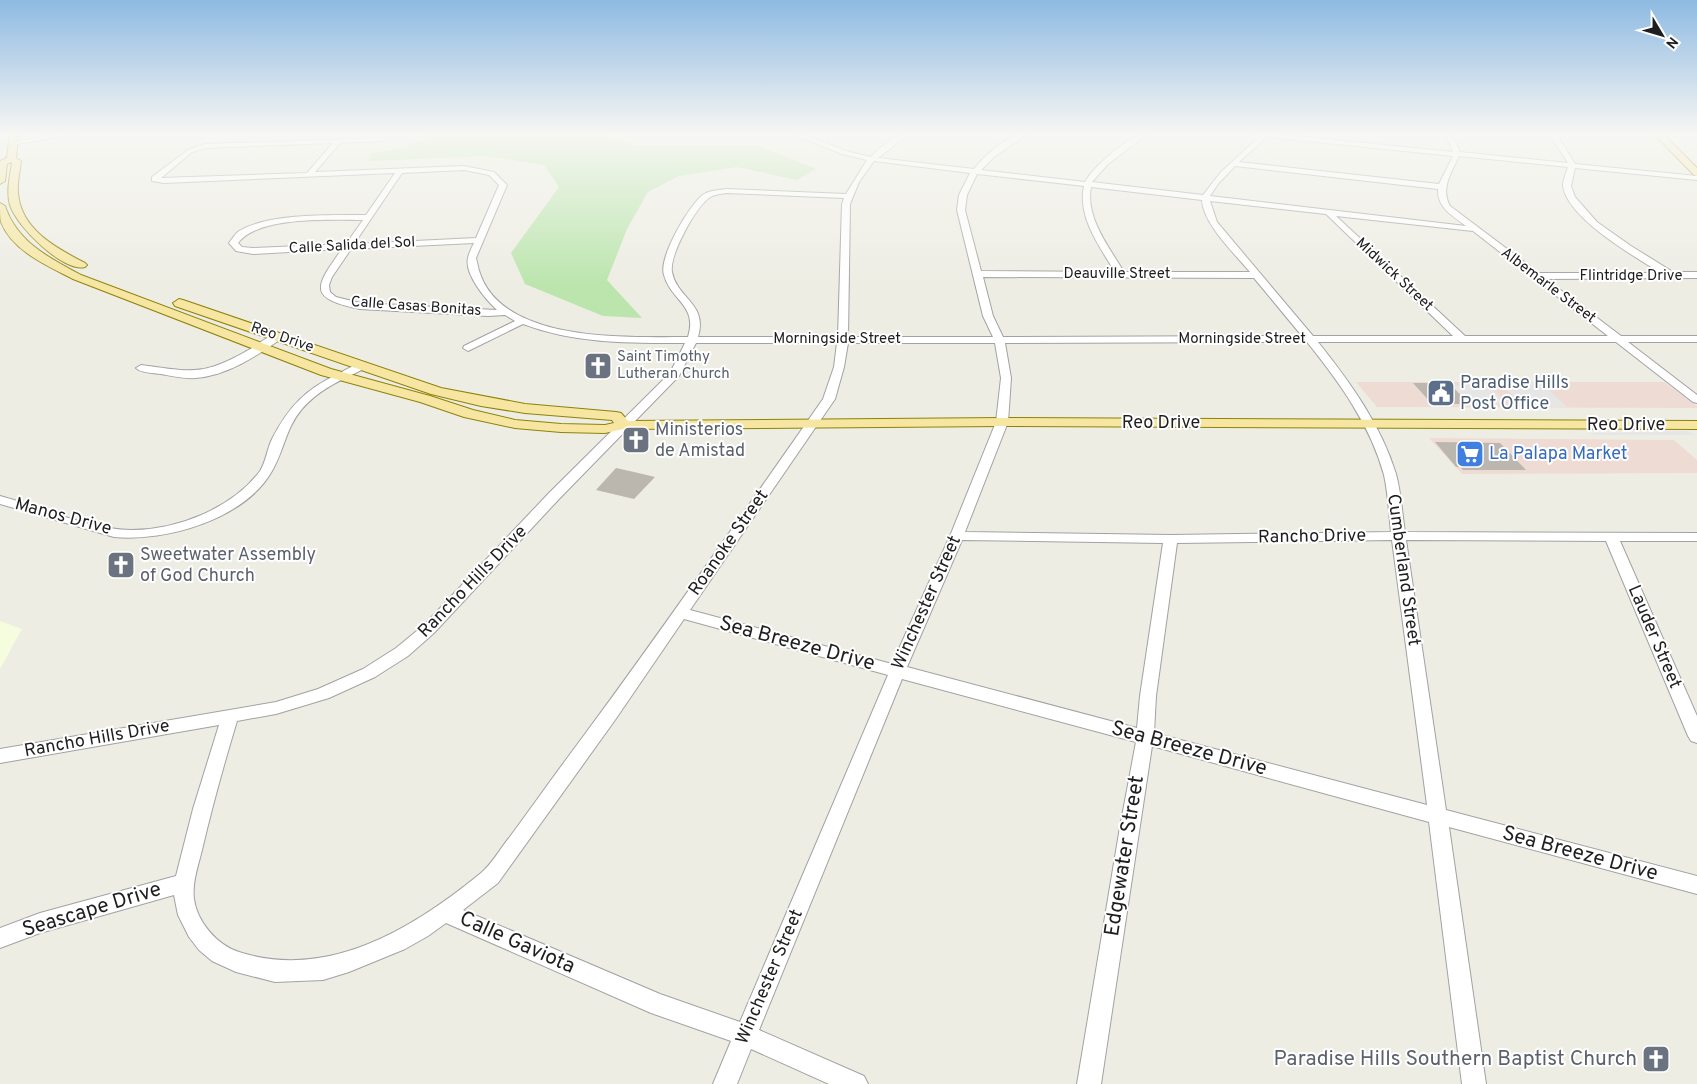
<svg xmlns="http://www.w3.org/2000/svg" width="1697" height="1084" font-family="Overpass,sans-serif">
<rect width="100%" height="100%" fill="#eeede4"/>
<path fill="#eedcd4" d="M1356,382H1664L1697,406V408L1377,407Z
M1429,438L1674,440L1697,460V473L1462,474Z"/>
<path fill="#f6fddf" d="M0,621L22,629L0,669Z"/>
<path fill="#bbe5ad" d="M427,133H595L639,146H759L816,169L797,180L737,167L679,176L648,192L627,229L607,280L642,318L603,316L525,284L511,253L559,187L544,165L487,156L368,161L372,153L402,148L429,138Z"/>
<path fill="#e6e6e6" d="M1540,382L1567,407H1526L1500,383Z
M1466,383H1485L1506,403H1470L1453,386H1468Z
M1687,431L1697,435H1596L1589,433Z"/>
<path fill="#bbb6ae" d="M1413,383H1449L1469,404H1432Z
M1435,442L1500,443L1526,470H1463L1460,467H1456Z
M616,468L634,472L655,477L634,499L596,490Z"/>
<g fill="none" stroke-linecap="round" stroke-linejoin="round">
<defs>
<path id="minor" d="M63,133H81L12,145L9,143Z
M790,133H800L846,151L871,157C881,146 895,133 910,133L878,158L974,169C986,154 1009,133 1029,133L994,157L981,170L1085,182C1094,166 1131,133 1149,133L1108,164L1092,182L1203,195L1221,172L1260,136L1242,133H1268L1453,152L1445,133H1451L1460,152L1568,163L1549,133H1556L1575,164L1697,176V180L1575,168L1571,186L1575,197L1597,222L1631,246L1673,272H1697V278L1546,279L1621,336H1697V342H1628L1697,395V403L1693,402L1616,342H1318C1350,382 1381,425 1396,474C1401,492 1402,513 1405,532L1697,533V541H1620L1697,716V743L1691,741L1688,736L1606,541L1406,540L1446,810L1697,876V894L1449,827L1486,1084H1462L1429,822L1152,746L1101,1084H1077L1120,827L1136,742L902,679L759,1030L864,1076L868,1084H829L751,1049L737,1084H713L731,1041L651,1013L446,923L428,936L405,949L349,972L323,980L275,982L236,972L212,961L199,950L189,937L178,915L174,895L40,933L0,948V928L40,913L176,876L193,809L219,725L0,763V749L276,702L318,689L363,669L396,648L424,625L549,493L670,373L685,343C630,343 576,344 523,324L468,351L463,348L464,346L515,321L505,315L488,316L360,309C307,298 315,287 342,249L253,254L236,251L229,243C232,239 235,234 239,231C269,213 331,215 366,215L395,173L164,183L152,181V177L188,150L205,144L386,138L387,139L384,141L340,143L315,172L464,166L494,172L507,185L476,258L477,262C491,344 625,337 688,337C698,305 671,301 664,275C658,258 690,203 704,194C711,190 720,190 727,189L846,194L867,160L842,154ZM1267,137L1453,156L1439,184L1239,162ZM333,143L307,173L161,178L192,152L206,148ZM1459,156L1568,167C1566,173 1563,180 1563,186C1567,218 1635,257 1661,273H1539L1450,206C1440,188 1452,172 1459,156ZM874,161L970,173L959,195L957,210L983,316L993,337H848L850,204L859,182ZM1235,166L1438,189C1437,208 1453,216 1466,226L1210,196L1218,184ZM464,170L489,175L499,185L476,238L354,244L402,173ZM977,174L1084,186C1077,217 1100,247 1115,272L981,271L965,210L967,195ZM1091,187L1202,200C1203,224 1235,254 1250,272H1124C1109,247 1085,217 1091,187ZM727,193L844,198L842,204L838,337H698C708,303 677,299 672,272C669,256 695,208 709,198C714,194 721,194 727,193ZM1210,201L1326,214L1453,336H1313L1217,222ZM1336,216L1473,231L1608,336H1465ZM363,220L346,244L253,248L242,247L238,243C258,216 330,220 363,220ZM474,243C472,247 469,253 468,258C464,274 486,300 497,310L360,303L336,297L330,292L329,285L332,277L351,249ZM983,277L1254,278L1302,336L1003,337L993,316ZM1307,342C1339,382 1370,424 1384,475C1388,493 1389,513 1391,532L1171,535L965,532L1008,422L1011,378L1005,343ZM696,343H837L834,367L823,399C739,519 656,639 568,757C548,784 529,811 509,838C500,849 492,864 481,873C414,928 328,981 239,952C217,945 197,922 194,899C192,883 198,866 202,850C212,807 224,764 237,721L276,714L329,698L375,677L408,656L434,633L559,499L679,376ZM848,343H995L1001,378L996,422L950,536L892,664L690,610L835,399L844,367ZM962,540L1163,543L1140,696L1137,728L907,667ZM1392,540L1427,805L1154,733L1156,696L1177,543ZM684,619L888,675L740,1022L660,994L463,910L498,883L615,720Z
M278,333L283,336L282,338C257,356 226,376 195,378C184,379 172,376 161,374C153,373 141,373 136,368L141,365C189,371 200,377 245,352C255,347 267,336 278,333Z
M362,363L366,364L367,366L366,368C343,379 319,389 302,409C286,427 284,451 272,471C245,519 166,542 114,537L0,504V496C42,507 89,530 132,530C177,530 233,508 260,471C266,462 267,449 272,439C289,406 305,390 338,374C345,370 354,365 362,363Z"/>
<path id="major" d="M10,133H18L16,158L21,161C20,171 17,182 18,192C20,229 56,248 85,263L87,265L85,267C64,273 16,226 10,205C6,191 10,177 12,162L7,164L5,181L0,184V161L7,158Z
M1653,133H1662L1697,168V176L1694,175Z
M0,203L5,206C17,242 49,258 81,275L331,369L430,396L473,410L515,420L561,424L605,425L614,423L612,420L525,413L481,406L431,394L175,306L173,303L179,299L183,300L441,388L525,404L616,412L621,413L628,421L1002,418L1697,421V429L1002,426L624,429L605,433L561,432L515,428L464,417L420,402L321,375L73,279C48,266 12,251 1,222C0,217 0,209 0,203Z"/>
</defs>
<use href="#minor" stroke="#a2a2a2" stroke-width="2"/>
<use href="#major" stroke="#8e820a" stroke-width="2"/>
<use href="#minor" fill="#fff" fill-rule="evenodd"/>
<use href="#major" fill="#f6e6a2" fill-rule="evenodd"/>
</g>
<linearGradient id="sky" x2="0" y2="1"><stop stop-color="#8ebae2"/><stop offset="0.47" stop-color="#f7f7f3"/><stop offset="1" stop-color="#f7f7f3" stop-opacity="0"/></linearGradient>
<rect width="1697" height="285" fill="url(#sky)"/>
<defs>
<symbol id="church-square" viewBox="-11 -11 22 22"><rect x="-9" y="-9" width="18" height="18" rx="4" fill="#6b7280" stroke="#fff"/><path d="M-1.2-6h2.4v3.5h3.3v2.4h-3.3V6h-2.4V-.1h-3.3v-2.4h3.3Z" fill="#fff"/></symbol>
<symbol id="civic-square" viewBox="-11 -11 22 22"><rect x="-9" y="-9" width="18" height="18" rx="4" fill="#5c6f8a" stroke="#fff"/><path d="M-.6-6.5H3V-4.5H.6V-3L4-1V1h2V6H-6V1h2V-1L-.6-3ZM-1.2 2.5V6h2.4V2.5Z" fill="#fff"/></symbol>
<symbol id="supermarket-square" viewBox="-11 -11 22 22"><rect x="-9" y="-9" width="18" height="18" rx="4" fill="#3f7fe0" stroke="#fff"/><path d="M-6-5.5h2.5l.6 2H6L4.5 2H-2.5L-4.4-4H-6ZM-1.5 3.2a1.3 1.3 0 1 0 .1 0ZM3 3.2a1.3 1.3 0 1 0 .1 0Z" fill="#fff"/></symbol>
</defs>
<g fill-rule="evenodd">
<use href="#church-square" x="582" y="350" width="32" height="32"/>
<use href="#civic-square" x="1425" y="377" width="32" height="32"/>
<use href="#church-square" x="620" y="424" width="32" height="32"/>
<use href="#supermarket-square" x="1454" y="438" width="32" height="32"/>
<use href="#church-square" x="105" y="549" width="32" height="32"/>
<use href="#church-square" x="1640" y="1043" width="32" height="32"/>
</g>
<g text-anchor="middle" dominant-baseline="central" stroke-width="4" stroke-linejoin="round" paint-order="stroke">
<g font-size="15" fill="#1e1e1e" stroke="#fff">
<text transform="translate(352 246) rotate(-3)">Calle Salida del Sol</text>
<text x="1117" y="274">Deauville Street</text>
<text transform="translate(1394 275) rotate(43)">Midwick Street</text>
<text x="1631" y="276">Flintridge Drive</text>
<text transform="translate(1548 286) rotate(37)">Albemarle Street</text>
<text transform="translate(416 307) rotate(4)">Calle Casas Bonitas</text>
<text transform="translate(282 338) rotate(19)">Reo Drive</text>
<text x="837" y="339">Morningside Street</text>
<text x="1242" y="339">Morningside Street</text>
</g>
<g font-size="15" fill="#5b616d" stroke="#fff" text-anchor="start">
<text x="617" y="357">Saint Timothy<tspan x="617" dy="17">Lutheran Church</tspan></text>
</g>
<g font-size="18" fill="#4e5e75" stroke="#fff" text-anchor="start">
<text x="1460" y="383">Paradise Hills<tspan x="1460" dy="21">Post Office</tspan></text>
</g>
<g font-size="18" fill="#1e1e1e" stroke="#fff">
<text x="1161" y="423">Reo Drive</text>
<text x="1626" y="425">Reo Drive</text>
<text transform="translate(63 517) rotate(15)">Manos Drive</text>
<text transform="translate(1312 537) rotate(-1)">Rancho Drive</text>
<text transform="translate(729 543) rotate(-55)">Roanoke Street</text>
<text transform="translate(1403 570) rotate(82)">Cumberland Street</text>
<text transform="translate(473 582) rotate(-46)">Rancho Hills Drive</text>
<text transform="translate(927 603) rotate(-66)">Winchester Street</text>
<text transform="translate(1654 637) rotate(67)">Lauder Street</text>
<text transform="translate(97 739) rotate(-10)">Rancho Hills Drive</text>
<text transform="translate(770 977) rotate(-67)">Winchester Street</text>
</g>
<g font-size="18" fill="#5b616d" stroke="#fff" text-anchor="start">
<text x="655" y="430">Ministerios<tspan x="655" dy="21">de Amistad</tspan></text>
<text x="140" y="555">Sweetwater Assembly<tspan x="140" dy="21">of God Church</tspan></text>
</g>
<g font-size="18" fill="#366cbe" stroke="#fff" text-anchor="start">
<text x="1489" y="454">La Palapa Market</text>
</g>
<g font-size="21" fill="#1e1e1e" stroke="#fff">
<text transform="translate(797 644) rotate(15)">Sea Breeze Drive</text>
<text transform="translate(1189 749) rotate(15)">Sea Breeze Drive</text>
<text transform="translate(1580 854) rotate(15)">Sea Breeze Drive</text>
<text transform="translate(1125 856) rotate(-81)">Edgewater Street</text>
<text transform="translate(92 910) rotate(-17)">Seascape Drive</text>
<text transform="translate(517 943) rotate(24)">Calle Gaviota</text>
</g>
<g font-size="21" fill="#5b616d" stroke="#fff" text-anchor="end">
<text x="1637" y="1059">Paradise Hills Southern Baptist Church</text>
</g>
</g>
<g transform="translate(1662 35) rotate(128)" stroke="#ffffff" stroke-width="4" paint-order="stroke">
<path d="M0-4L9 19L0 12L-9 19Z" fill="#1e1e1e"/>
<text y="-8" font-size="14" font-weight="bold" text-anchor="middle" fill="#1e1e1e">N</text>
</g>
</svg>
